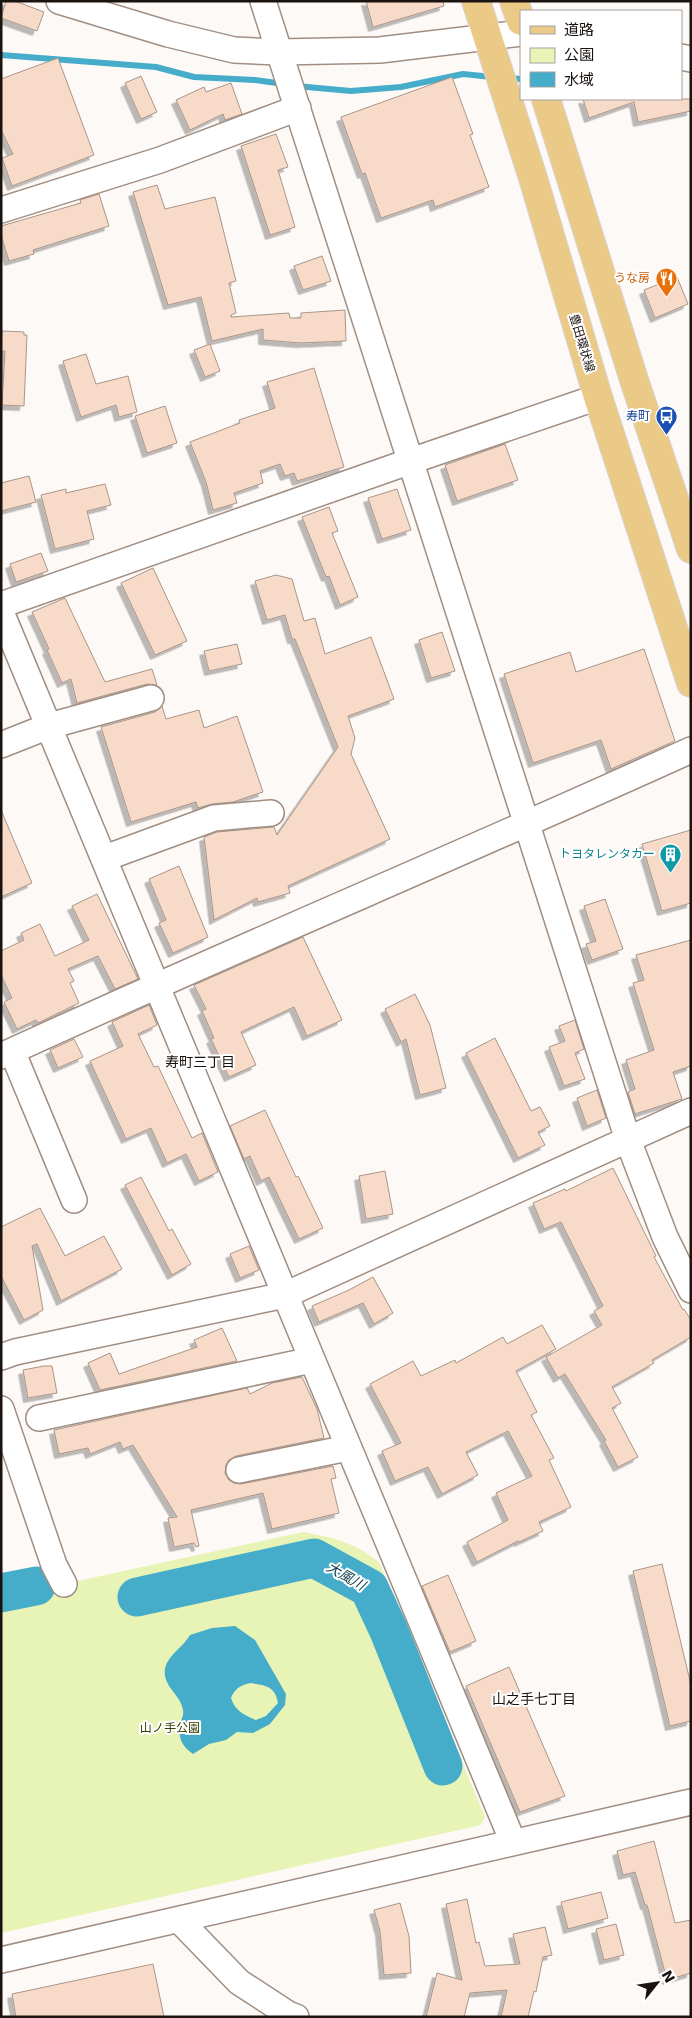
<svg xmlns="http://www.w3.org/2000/svg" width="692" height="2018" font-family="'DejaVu Sans','Noto Sans JP',sans-serif">
<defs>
<filter id="shadow"><feDropShadow dx="-4.5" dy="4.5" stdDeviation="0" flood-color="#0004"/></filter>
</defs>
<rect width="100%" height="100%" fill="#fdf9f6"/>
<path fill="#e8f4b6" d="M303,1532C335,1538 353,1542 379,1562L485,1817L481,1825L1,1933V1599L64,1584Z"/>
<path fill="#45acca" fill-rule="evenodd" d="M235,1626L255,1640L286,1694L285,1705L270,1724L253,1733L237,1732L226,1740L209,1744L193,1754C181,1746 177,1736 181,1721C182,1718 184,1714 183,1710C181,1695 162,1686 165,1669C167,1656 184,1646 190,1635L212,1628ZM251,1683C266,1686 275,1686 278,1703L266,1716L256,1720C244,1715 235,1711 231,1698C235,1688 241,1685 251,1683Z"/>
<g fill="none" stroke-linecap="round" stroke-linejoin="round">
<path stroke="#45acca" stroke-width="6" d="M1,55L156,67L194,77L255,80L284,84
M507,78L521,79
M296,86L351,91L401,87L463,74L492,77"/>
<path stroke="#45acca" stroke-width="39" d="M1,1593L36,1586
M137,1597L314,1558L369,1588L389,1631L443,1766"/>
</g>
<path fill="#f8dac8" stroke="#a89589" filter="url(#shadow)" d="M6,1H15L44,12L37,31L1,18Z
M366,1H443L444,6L373,27Z
M58,58L94,155L12,186L2,158L13,154L1,130V79Z
M141,76L157,112L141,119L125,83Z
M452,77L473,134L470,135L489,187L435,207L433,200L381,218L365,173L362,174L341,117Z
M231,83L242,114L225,120L223,114L190,130L176,100L204,87L206,92Z
M583,99H691V111L638,122L634,102L589,118Z
M276,134L288,167L278,170L295,227L270,235L241,146Z
M157,185L165,209L215,197L236,281L229,283L236,313L231,315V317L289,313L290,318H301V313L345,310L346,341L301,343L263,340V329L212,341L201,297L168,305L133,192Z
M99,194L109,226L33,250L34,254L9,261L1,235V226L81,203L80,200Z
M322,256L331,281L303,290L294,266Z
M677,277L688,304L655,318L644,290Z
M2,331L24,332V335H27L24,406L2,405L5,351H1Z
M210,344L220,371L205,377L194,350Z
M86,354L96,384L128,376L137,412L119,417L116,405L81,417L63,361Z
M314,368L344,467L297,481L294,473L285,476L280,464L260,471L263,483L234,493L237,503L213,510L206,482L190,442L240,423L239,420L275,408L267,382Z
M165,406L177,443L147,453L135,416Z
M505,444L518,480L457,501L445,465Z
M29,476L36,502L1,511V483Z
M105,484L111,505L87,511L94,539L55,549L41,495L66,489V493Z
M397,489L411,530L382,539L368,498Z
M329,507L338,531L332,533L358,597L340,605L329,576L326,577L302,517Z
M41,553L48,571L16,582L10,564Z
M153,568L187,641L155,655L121,583Z
M276,575L292,579L304,621L315,618L325,654L371,637L394,699L348,716L355,738L351,754L390,839L288,886L290,893L258,902L257,898L214,920L204,837L217,832L274,827L277,835L338,747L295,639H292L285,615L267,620L255,581Z
M65,598L105,682L152,669L157,685L147,684L77,703L71,679L62,683L47,650L49,649L32,612Z
M442,632L455,671L431,678L419,640Z
M237,644L242,664L209,671L204,651Z
M644,649L675,741L611,769L601,740L533,763L504,674L570,652L576,672Z
M162,706L166,719L199,710L204,728L237,716L263,792L233,802L212,804L198,808L196,802L131,822L101,727L155,712Z
M1,810L32,883L1,897Z
M691,830V903L662,911L642,844Z
M179,866L208,937L173,953L159,923L166,920L149,879Z
M97,894L138,979L115,989L98,956L68,969L74,981L70,983L79,1003L38,1023L36,1020L17,1029L4,1002L12,998L1,975V951L24,940L21,933L40,924L55,956L89,940L72,906Z
M605,899L623,949L592,960L586,944L596,941L584,906Z
M303,937L342,1020L307,1036L294,1007L241,1032L256,1065L229,1077L211,1039L214,1038L202,1011L206,1009L194,985Z
M691,940V1066L673,1072L682,1099L635,1114L628,1092L635,1089L626,1060L654,1050L633,983L644,980L636,955Z
M415,994L430,1025L446,1088L420,1095L406,1039L401,1042L385,1009Z
M149,1005L157,1025L138,1034L154,1067L158,1066L192,1138L202,1133L218,1172L199,1181L186,1154L167,1163L151,1128L126,1139L90,1061L123,1046L112,1022Z
M575,1020L584,1049L575,1053L585,1079L564,1086L549,1047L565,1041L559,1026Z
M495,1038L531,1111L540,1107L550,1126L538,1132L545,1145L518,1158L466,1053Z
M74,1039L83,1057L58,1068L50,1050Z
M597,1090L606,1118L587,1126L577,1098Z
M265,1110L296,1177L298,1176L323,1228L299,1239L269,1177L261,1181L250,1156L244,1159L230,1126Z
M613,1168L656,1256L654,1257L683,1310L684,1309L691,1320V1337L652,1360L654,1363L612,1387L621,1403L612,1408L638,1457L618,1467L604,1441L606,1440L565,1374L558,1378L546,1357L602,1325L594,1311L603,1306L561,1222L544,1229L533,1203L565,1189L566,1191Z
M385,1171L393,1214L366,1219L359,1176Z
M141,1177L169,1231L172,1229L191,1264L172,1275L125,1185Z
M40,1208L65,1256L104,1236L122,1269L61,1301L37,1244L32,1246L43,1310L24,1320L1,1276V1227Z
M249,1246L259,1270L240,1278L230,1254Z
M373,1277L393,1313L374,1324L363,1303L319,1322L312,1306L349,1290Z
M542,1325L556,1349L516,1371L537,1412L531,1415L554,1458L549,1460L571,1507L539,1522L543,1531L519,1542L518,1541L477,1562L467,1542L508,1520L496,1493L532,1476L508,1431L466,1452L478,1475L442,1494L428,1467L395,1481L382,1451L401,1443L370,1384L413,1361L421,1376L455,1360L456,1363L503,1337L507,1344Z
M222,1328L237,1361L100,1390L88,1363L110,1353L119,1374L197,1347L194,1340Z
M44,1366H52L57,1393L28,1398L23,1370Z
M302,1377L317,1409L324,1438L236,1456L229,1460L226,1465L225,1473L229,1480L234,1483L241,1484L333,1466L336,1478L331,1479L339,1513L272,1529L263,1493L191,1510L199,1546L196,1547L194,1543L174,1547L168,1518L177,1517L133,1445L123,1449L120,1442L90,1454L88,1448L59,1454L54,1430L247,1388L250,1394L272,1383Z
M662,1564L691,1685V1721L670,1726L633,1571Z
M448,1575L476,1641L450,1652L422,1586Z
M509,1667L565,1796L520,1812L466,1686Z
M654,1841L675,1923L691,1920V1973L667,1980L647,1905H645L635,1872L623,1875L617,1851Z
M601,1892L608,1918L568,1929L561,1902Z
M467,1899L476,1943L479,1942L485,1966L520,1964L513,1934L545,1927L552,1955L543,1957L536,1992L534,1991L528,2017H501L507,1990L470,1993L464,2017H426L437,1973L462,1980L446,1904Z
M400,1903L409,1936L411,1973L384,1975L380,1931L374,1910Z
M616,1924L624,1955L604,1960L596,1929Z
M153,1964L164,2017H16L12,1994Z"/>
<g fill="none" stroke-linecap="round" stroke-linejoin="round">
<defs>
<path id="minor" d="M59,1L168,34L234,50L279,52L380,50L521,33
M263,1L628,1140L665,1237L691,1290
M681,57L691,59
M1,210L160,160L298,108
M1,605L411,461L598,397
M1,612C173,1022 341,1433 513,1842
M1,745L49,726L151,698
M105,858L214,818L271,813
M12,1051L74,1200
M1,1056C230,951 462,854 691,750
M1,1357L15,1352L285,1295L691,1111
M1,1409L54,1565L64,1584
M39,1418L312,1360
M239,1470L348,1448
M179,1920L239,1982L288,2014L296,2017
M1,1960L691,1802"/>
<path id="major" d="M476,1L533,178L598,397L691,683
M514,1L521,21
M546,99L635,383L691,549"/>
</defs>
<use href="#minor" stroke="#a18e82" stroke-width="28"/>
<use href="#major" stroke="#d6d5d4" stroke-width="30"/>
<use href="#minor" stroke="#fff" stroke-width="25"/>
<use href="#major" stroke="#ebca88" stroke-width="28"/>
</g>
<defs>
<symbol id="restaurant-pin" viewBox="-11 -11 22 30"><path d="M0 17L-7.5 6A9.5 9.5 0 1 1 7.5 6Z" fill="#e8710a" stroke="#fff"/><path d="M-5-6h1v4h1v-4h1v4h1v-4h1v5L-1.5 .5V6h-2V.5L-5-1ZM5-6V6H3V1.5H1.5Q1.5-4 5-6Z" fill="#fff"/></symbol>
<symbol id="bus-pin" viewBox="-11 -11 22 30"><path d="M0 17L-7.5 6A9.5 9.5 0 1 1 7.5 6Z" fill="#1a4fb4" stroke="#fff"/><path d="M-5-6H5V4H4V6H2V4H-2V6H-4V4H-5ZM-3.5-4V0h7V-4ZM-3.5 1.2v1.5H-2V1.2ZM2 1.2v1.5H3.5V1.2Z" fill="#fff"/></symbol>
<symbol id="building-pin" viewBox="-11 -11 22 30"><path d="M0 17L-7.5 6A9.5 9.5 0 1 1 7.5 6Z" fill="#0f9aa8" stroke="#fff"/><path d="M-4-6H4V6H1V3H-1V6H-4ZM-2.5-4.3h1.7v1.8h-1.7ZM.8-4.3h1.7v1.8H.8ZM-2.5-1h1.7V.8h-1.7ZM.8-1h1.7V.8H.8Z" fill="#fff"/></symbol>
</defs>
<g fill-rule="evenodd">
<use href="#restaurant-pin" x="654" y="266" width="25" height="34"/>
<use href="#bus-pin" x="654" y="404" width="25" height="34"/>
<use href="#building-pin" x="658" y="842" width="25" height="34"/>
</g>
<g text-anchor="middle" dominant-baseline="central" stroke-width="4" stroke-linejoin="round" paint-order="stroke">
<g font-size="12" fill="#c56008" stroke="#fff" text-anchor="end">
<text x="650" y="278">うな房</text>
</g>
<g font-size="12" fill="#1a130f" stroke="#fff">
<text transform="translate(582 343) rotate(73)">豊田環状線</text>
</g>
<g font-size="12" fill="#164399" stroke="#fff" text-anchor="end">
<text x="650" y="416">寿町</text>
</g>
<g font-size="12" fill="#0d838f" stroke="#fff" text-anchor="end">
<text x="655" y="854">トヨタレンタカー</text>
</g>
<g font-size="12" fill="#363d00" stroke="#fff">
<text x="170" y="1728">山ノ手公園</text>
</g>
<g font-size="14" fill="#1a130f" stroke="#fff">
<text x="200" y="1062">寿町三丁目</text>
<text x="534" y="1699">山之手七丁目</text>
</g>
<g font-size="14" font-style="italic" fill="#0f3d4a" stroke="#fff">
<text transform="translate(346 1576) rotate(30)">大風川</text>
</g>
</g>
<rect width="692" height="2018" fill="none" stroke="#1a130f" stroke-width="5"/>
<rect x="520" y="10" width="162" height="90" fill="#ffffff" stroke="#a3a19f"/>
<rect x="530" y="26" width="25" height="8" fill="#ebca88" stroke="#a3a19f"/>
<text x="564" y="35" font-size="15" fill="#1a130f">道路</text>
<rect x="530" y="48" width="25" height="15" fill="#e8f4b6" stroke="#a3a19f"/>
<text x="564" y="60" font-size="15" fill="#1a130f">公園</text>
<rect x="530" y="72" width="25" height="15" fill="#45acca" stroke="#a3a19f"/>
<text x="564" y="85" font-size="15" fill="#1a130f">水域</text>
<g transform="translate(657 1983) rotate(60)" stroke="#ffffff" stroke-width="4" paint-order="stroke">
<path d="M0-4L9 19L0 12L-9 19Z" fill="#1a130f"/>
<text y="-8" font-size="14" font-weight="bold" text-anchor="middle" fill="#1a130f">N</text>
</g>
</svg>
